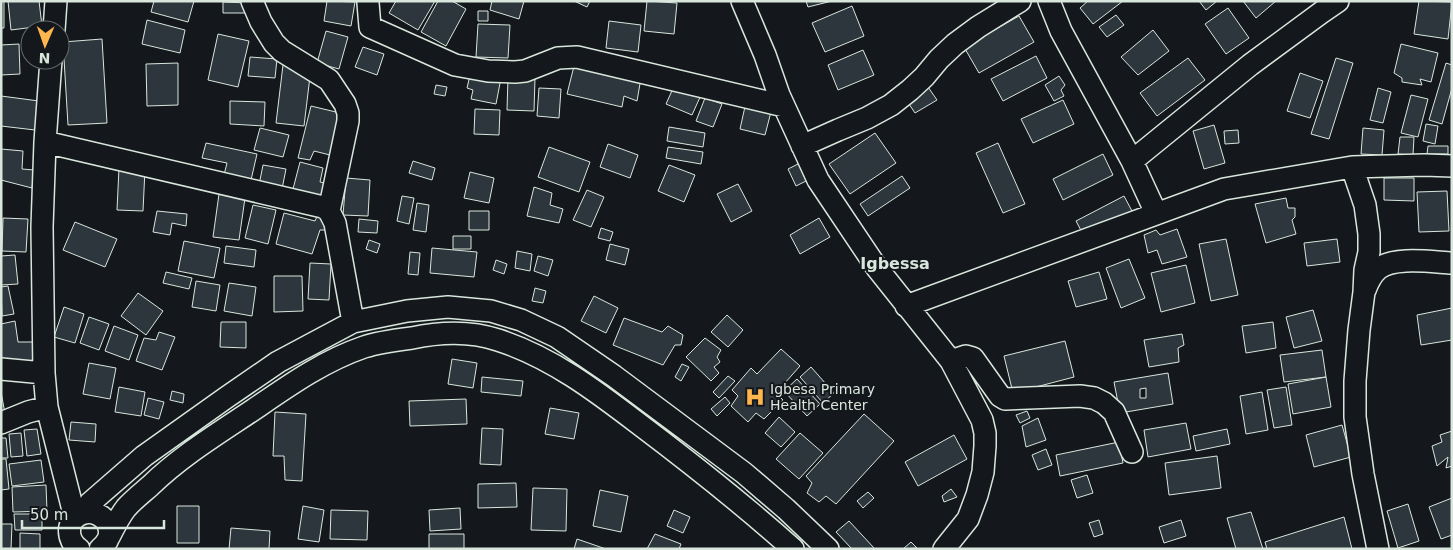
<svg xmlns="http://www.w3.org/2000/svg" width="1453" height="550" font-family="'DejaVu Sans',sans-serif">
<rect width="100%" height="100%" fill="#14181c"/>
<path fill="#2c363c" stroke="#d8e6dc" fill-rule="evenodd" d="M1,1H4V28H1Z
M8,1H39L42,26L11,30Z
M154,1H194L188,22L151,12Z
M327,1L355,2L351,26L324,21Z
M396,1H435L418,30L389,13Z
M438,1H452L466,9L446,46L421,32Z
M492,1H524L519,19L490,10Z
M574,1H590L587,7Z
M647,1L677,3L674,34L644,31Z
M806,1H832L808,7Z
M1088,1H1123L1093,24L1080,8Z
M1199,1H1217L1206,10Z
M1243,1H1276L1256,18Z
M1419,1L1452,2L1448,39L1414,34Z
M223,2L249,3V13H223Z
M852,6L864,36L825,52L812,23Z
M1228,8L1249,38L1226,54L1205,24Z
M478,11H488V21H478Z
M1116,15L1124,25L1107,37L1099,27Z
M1019,16L1034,42L979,73L964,47Z
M147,20L185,30L180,53L142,44Z
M609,21L641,25L638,52L606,48Z
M478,24L510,25L508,58L476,57Z
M1153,30L1169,51L1138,75L1121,57Z
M326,31L348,37L339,69L317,63Z
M218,34L249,41L238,87L208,80Z
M102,39L107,123L68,125L63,42Z
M19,44L20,74L1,75V45Z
M1401,44L1438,53L1431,82L1420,79L1422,85L1402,82V78L1394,73Z
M363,47L384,54L377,75L355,67Z
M863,50L874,75L838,90L828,65Z
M1036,56L1047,78L1003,101L991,79Z
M250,57L277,59L275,78L248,76Z
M1188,58L1205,80L1157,116L1140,93Z
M1336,58L1353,63L1329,139L1311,134Z
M575,62L641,78L637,101L624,96L622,107L567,94Z
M178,63V105L147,106L146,64Z
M1446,63L1452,65V88L1442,124L1429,120Z
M283,65L311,68L304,126L276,123Z
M471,71L501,78L496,104L471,99L473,90L467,88Z
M1300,73L1323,81L1310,118L1287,111Z
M1059,76L1065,85L1061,90L1064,96L1054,101L1045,85Z
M508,77L535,78L534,111L507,110Z
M675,84L701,95L692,115L666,104Z
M436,85L447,87L445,96L434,94Z
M928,87L937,100L915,113L907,101Z
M539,88L561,89L559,118L537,116Z
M1378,88L1391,92L1383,123L1370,120Z
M1411,95L1428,99L1418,137L1401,133Z
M1,96L39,101L35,130L1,126Z
M705,98L722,104L713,127L696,121Z
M1063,100L1074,124L1033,143L1021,119Z
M230,101L265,102L264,126L230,124Z
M746,102L772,108L765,135L740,129Z
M311,106L340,113L330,155L314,151L310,160L298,158Z
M475,109L500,110L499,135L474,134Z
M1426,124L1438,126L1435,144L1423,141Z
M1214,125L1225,163L1204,169L1193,131Z
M669,127L705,133L703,147L667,141Z
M260,128L289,135L283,157L254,150Z
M1363,128L1384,130L1382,155L1361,154Z
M1238,130L1239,143L1225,144L1224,131Z
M875,133L896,163L850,194L829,164Z
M1400,137H1414L1413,155L1398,154Z
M206,143L257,154L251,180L224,175L227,163L202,158Z
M998,143L1025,204L1003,213L976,153Z
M608,144L638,155L630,178L600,167Z
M1428,146H1448V154H1427Z
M549,147L590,162L579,192L538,177Z
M668,147L703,152L701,164L666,158Z
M1,149L23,151L22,169L34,170L32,188L1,180Z
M1103,154L1113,175L1063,200L1053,179Z
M413,161L435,168L432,180L409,173Z
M300,162L323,168L320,182L330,184L328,198L293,189Z
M800,163L808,180L796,186L788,169Z
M263,165L286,169L282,189L259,185Z
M669,165L695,175L684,202L658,191Z
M119,168L145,169L143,211L117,210Z
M470,172L494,178L489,203L464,198Z
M902,176L910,188L868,216L860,204Z
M346,178L370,180L368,216L343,215Z
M1384,178H1414V201L1384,200Z
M738,184L752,211L731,222L717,194Z
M534,187L552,193L550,205L563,209L559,223L527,216Z
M587,190L604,197L591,227L573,220Z
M1447,191L1449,231L1419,232L1417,192Z
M219,194L245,198L239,240L213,237Z
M402,196L414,198L409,224L397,221Z
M1124,196L1132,211L1084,236L1076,221Z
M1286,198L1288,208H1295V217L1292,220L1296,234L1266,243L1255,204Z
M417,203L429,205L426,232L413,230Z
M253,205L276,210L268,244L245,238Z
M157,211L187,214L186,226L172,223L170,235L153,232Z
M469,211H489V230H469Z
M319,212L329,230H320L312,254L276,244L284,213L315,221Z
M3,218L28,219L26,252L2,251Z
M819,218L830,237L800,254L790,235Z
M359,219L378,221L377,233L358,232Z
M75,222L117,239L105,267L63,250Z
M601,228L613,232L610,241L598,238Z
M1177,229L1187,257L1162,264L1157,250L1148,253L1144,235L1156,230L1160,235Z
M453,236H471V249H453Z
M1226,239L1238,295L1211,301L1199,244Z
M1337,239L1340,262L1307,266L1304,243Z
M369,240L380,244L377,253L366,249Z
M184,241L220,248L214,278L178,271Z
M610,244L629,249L625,265L606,260Z
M226,246L256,250L254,267L224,263Z
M432,248L477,252L474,277L430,273Z
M517,251L532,254L530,271L515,268Z
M410,252L420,253L418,275L408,274Z
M15,255L18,284L1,285V256Z
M538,256L553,260L548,276L534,271Z
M1129,259L1145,298L1121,308L1106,268Z
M496,260L507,264L504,274L493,270Z
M310,263L331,264L329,300L308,299Z
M1186,265L1195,303L1161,312L1151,273Z
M166,272L192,278L189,289L163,283Z
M1099,272L1107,299L1076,307L1068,281Z
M274,276H302L303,311L274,312Z
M196,281L220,285L216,311L192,307Z
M229,283L256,287L252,316L224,311Z
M8,286L14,314L2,316L1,287Z
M535,288L546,291L543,303L532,301Z
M138,293L163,311L146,335L121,316Z
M594,296L618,308L606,333L581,321Z
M64,307L84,314L75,343L54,337Z
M1452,308V340L1421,345L1417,315Z
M1313,310L1322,341L1294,348L1286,317Z
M727,315L743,330L728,347L711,332Z
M89,317L109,324L99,350L80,343Z
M624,318L662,332L668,326L683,335L681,345H675L663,365L613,345Z
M15,321L18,342H35L37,362H1V324Z
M221,322H246V348L220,347Z
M1273,322L1276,348L1246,353L1242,326Z
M114,326L138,335L129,360L105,351Z
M159,332L175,337L162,370L136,361L144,338L156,340Z
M1182,334L1184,345L1178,348L1179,362L1149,367L1144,340Z
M705,338L721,350L717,357L720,362L714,367L719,373L711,381L686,357Z
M1065,341L1074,377L1013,393L1004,356Z
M781,349L800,366L776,393L783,400L764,419L756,413L748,422L731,406L738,396L732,390L751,368L757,374Z
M1322,350L1326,377L1284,382L1280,355Z
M452,359L477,363L473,388L448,384Z
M89,363L116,368L110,399L83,394Z
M682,364L689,367L681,381L675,377Z
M811,367L834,393L823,403L800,377Z
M1168,373L1173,404L1120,413L1114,382ZM1146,388V398H1140V389Z
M728,376L735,381L719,398L713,392Z
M482,377L523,381L521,396L481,392Z
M1326,377L1331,407L1293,414L1288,384Z
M797,379L820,404L807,416L784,391Z
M119,387L145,392L141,416L115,412Z
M1286,387L1292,425L1274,428L1267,390Z
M172,391L184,394L183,403L170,400Z
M1,392L6,419L1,420Z
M1262,392L1268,430L1246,434L1240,396Z
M725,397L730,403L717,416L711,409Z
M148,398L164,402L159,419L144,415Z
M466,399L467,424L410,426L409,401Z
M550,408L579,413L574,439L545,434Z
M1027,411L1030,418L1020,423L1016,415Z
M275,412L306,414L302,481L285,480L284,456H273Z
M864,414L894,441L836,504L826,496L819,502L807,493L812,483L806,476Z
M779,417L795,432L781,447L765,433Z
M1038,418L1046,440L1026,447L1022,426Z
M71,422L96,424L95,442L69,440Z
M1186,423L1191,449L1148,457L1144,430Z
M1342,425L1351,457L1314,467L1306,435Z
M482,428L503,429L501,465L480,464Z
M37,429L41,454L27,456L24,430Z
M1227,429L1230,444L1196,451L1193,436Z
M1452,431V466L1446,468L1448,457L1437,466L1432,446L1442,442L1440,435Z
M21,433L23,456L11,457L9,434Z
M800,433L823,453L799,479L776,459Z
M954,435L967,459L918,486L905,462Z
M1,438H6L8,458H1Z
M1119,442L1123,463L1060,476L1056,455Z
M1046,449L1052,465L1038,470L1032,455Z
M1217,456L1221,488L1169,495L1165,463Z
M1,459H6L9,489L1,490Z
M41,460L44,482L12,486L9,464Z
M1087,475L1093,493L1077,498L1071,480Z
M516,483L517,507L478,508V484Z
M46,485L47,511L13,512L12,487Z
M533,488L567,489L566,531L531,530Z
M951,489L957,497L944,502L942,496Z
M600,490L628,496L621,532L593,526Z
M868,492L874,498L863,508L857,501Z
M1452,498V535L1441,539L1429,507Z
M1408,504L1419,541L1398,548L1387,511Z
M177,506H199V543H177Z
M303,506L324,510L319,542L298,539Z
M460,508L461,529L430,531L429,510Z
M331,510L368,511L367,540L330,539Z
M674,510L690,517L683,533L667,526Z
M1251,512L1263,549H1236L1227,518Z
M14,514H42V530H15Z
M1344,517L1352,549H1267L1265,542Z
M1099,520L1103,534L1094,537L1089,523Z
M1181,520L1186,536L1164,543L1159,527Z
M849,521L875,549H852L836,532Z
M1,524H12L11,549H1Z
M231,528L270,531L269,549H229Z
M20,533L40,534V549H20Z
M429,534H464V549H429Z
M655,534L681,544L679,549H647Z
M577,539L606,549H574Z
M911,542L917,548L903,549Z"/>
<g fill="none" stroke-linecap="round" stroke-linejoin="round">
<defs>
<path id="minor" d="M252,1L261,22L274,43L282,51L329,80L345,104L348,113V121L329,211
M742,1L765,55L779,95L818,180L877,268L951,361L982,420L985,433V446L983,472L977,495L968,519L944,549
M1049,1L1061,31L1132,161L1156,213
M368,3L370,27L455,65L488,71L515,72L525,71L558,58L577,57L784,106
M54,30L56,1
M51,60L45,142L42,227L44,373L47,407L75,518
M45,142L323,207L329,211L335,223L353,322
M802,146L838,130L867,118L891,105L910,90L924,77L939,59L955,44L978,27L1020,1
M1132,161L1250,65L1322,12L1338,1
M1352,167L1365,205L1369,234V252L1365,270L1364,292L1359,330L1355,381V417L1363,474L1378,549
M1365,290C1368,282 1371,275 1378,269C1393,256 1432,262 1452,263
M906,306L1224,189L1352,167L1424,165L1452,166
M951,361L966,356L973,358L1000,396L1005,399L1080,396L1094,398L1104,403L1114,412L1132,452
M1,369L44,373
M1,423L28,412L47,407
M82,514L90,503L144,456L227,397L278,362L353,322L407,311L448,307L491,311L521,320L557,337L614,376L744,473L786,509L828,549
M109,537C114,527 119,517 126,508C133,500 142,493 150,486C181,456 217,434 253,410C288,386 323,361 364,347C379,342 396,340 412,338C440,332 471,331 498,340C551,357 596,391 639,424C692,464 744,505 793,549
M79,549C66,540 66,520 81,514C93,509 107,517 109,528C111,537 107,543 100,549"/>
</defs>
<use href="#minor" stroke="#d8e6dc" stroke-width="24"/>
<use href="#minor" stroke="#14181c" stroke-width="21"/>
</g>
<defs>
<symbol id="hospital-bare" viewBox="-9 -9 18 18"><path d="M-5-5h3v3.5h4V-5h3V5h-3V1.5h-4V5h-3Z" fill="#ffb74d" stroke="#14181c" stroke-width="2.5" paint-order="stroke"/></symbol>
</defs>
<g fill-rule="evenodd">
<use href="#hospital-bare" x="741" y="383" width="28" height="28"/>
</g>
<g text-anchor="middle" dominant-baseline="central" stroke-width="4" stroke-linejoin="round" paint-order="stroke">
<g font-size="14" fill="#d8e6dc" stroke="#14181c" text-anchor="start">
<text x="770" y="389">Igbesa Primary<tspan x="770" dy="16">Health Center</tspan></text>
</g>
<g font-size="16" font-weight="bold" fill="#d8e6dc" stroke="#14181c">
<text x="895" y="263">Igbessa</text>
</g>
</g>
<rect width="1453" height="550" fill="none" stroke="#d8e6dc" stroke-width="5"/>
<g transform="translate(45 45) rotate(182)"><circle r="24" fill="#14181c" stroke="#626a69"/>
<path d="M0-4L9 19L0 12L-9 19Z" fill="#ffb74d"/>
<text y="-8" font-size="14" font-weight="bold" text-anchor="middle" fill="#d8e6dc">N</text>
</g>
<path d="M22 520v8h142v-8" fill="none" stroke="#d8e6dc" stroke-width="2.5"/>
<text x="30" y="520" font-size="15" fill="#d8e6dc" stroke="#14181c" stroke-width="4" paint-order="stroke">50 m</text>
</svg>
